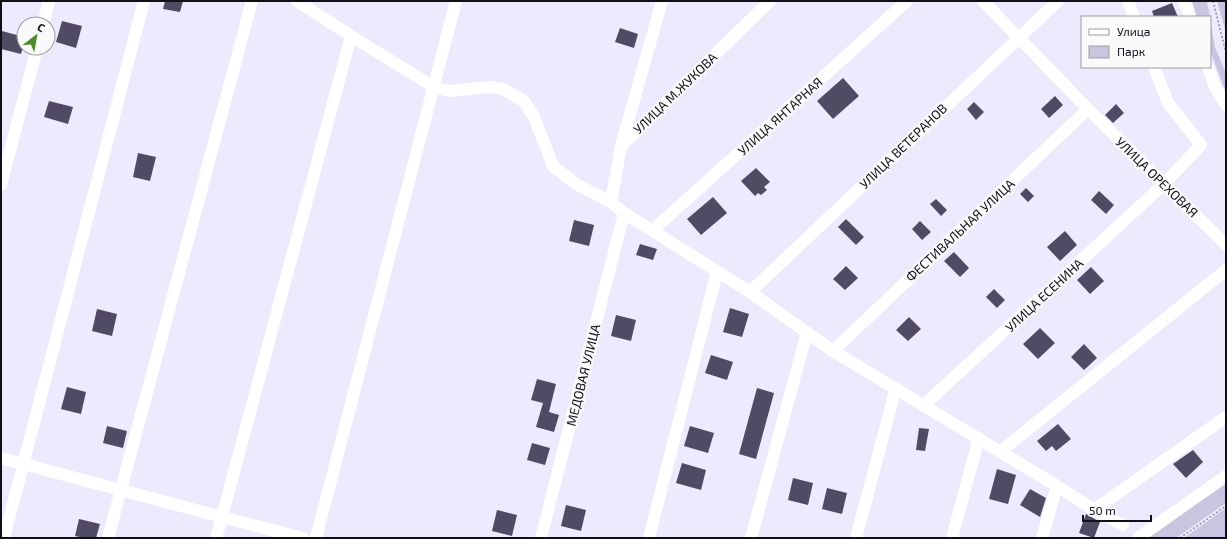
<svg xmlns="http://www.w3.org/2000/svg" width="1227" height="539" font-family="'Exo 2',sans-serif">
<rect width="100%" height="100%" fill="#eeeafd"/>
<path fill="#cbc4e1" d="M1192,1H1207L1210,17H1197Z
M1217,1H1226V33Z
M1210,19L1215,47L1226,73V93L1210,50Z
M1226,479V503L1176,538H1142Z
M1226,508V538H1184Z"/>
<path fill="#514a64" d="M165,1H183L180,12L163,9Z
M1172,3L1178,17H1154L1152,11Z
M62,21L82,26L76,48L56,42Z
M620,28L638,34L634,48L615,42Z
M2,31L24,37V44L21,54L1,49Z
M843,78L859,96L833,119L817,101Z
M1055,96L1063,105L1049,118L1041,109Z
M49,101L73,107L68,124L44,117Z
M974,102L984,112L976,120L967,109Z
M1116,104L1124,113L1113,123L1105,115Z
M138,153L156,157L150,181L133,177Z
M756,168L770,182L764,187L767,190L761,195L758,193L755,196L741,181Z
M1026,188L1034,196L1028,202L1020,194Z
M1099,191L1114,205L1106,214L1091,200Z
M713,197L727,213L701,235L687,219Z
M936,199L947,210L941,216L930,204Z
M846,219L864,237L856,245L838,227Z
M574,220L594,225L589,246L569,241Z
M920,221L931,232L922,240L912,229Z
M1065,231L1077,245L1060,261L1047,247Z
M640,244L657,249L653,260L636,255Z
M954,252L969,268L960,277L944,261Z
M846,266L858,278L845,290L833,279Z
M1091,267L1104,281L1090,294L1077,280Z
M994,289L1005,300L997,308L986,297Z
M730,308L749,314L742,337L723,332Z
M97,309L117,314L112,336L92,331Z
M616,315L636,320L631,341L611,336Z
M909,317L921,329L908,341L896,330Z
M1040,328L1055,343L1038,359L1023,344Z
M1084,344L1097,358L1084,370L1071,357Z
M711,355L733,362L727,380L705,373Z
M537,379L556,384L549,412L559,415L554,432L536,427L543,403L531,400Z
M67,387L86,392L81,414L61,409Z
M757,388L774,393L756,459L739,454Z
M1058,424L1071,439L1056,451L1052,446L1046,451L1037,441Z
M107,426L127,431L123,448L103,443Z
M690,426L714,433L708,453L684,446Z
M919,428L929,429L925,451L916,450Z
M532,443L550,448L545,465L527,460Z
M1193,450L1203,462L1186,478L1173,464Z
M682,463L706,470L701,490L676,483Z
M997,469L1016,475L1008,504L989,499Z
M793,478L813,483L808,505L788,500Z
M827,488L847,493L842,514L822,509Z
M1030,489L1046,498L1040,517L1020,505Z
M566,505L586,510L581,531L561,526Z
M497,510L517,515L512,536L492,531Z
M1086,514L1100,522L1094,538L1079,533Z
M79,519L100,524L96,538H84L75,536Z"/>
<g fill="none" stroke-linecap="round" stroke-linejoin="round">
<path stroke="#928e9d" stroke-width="1.5" stroke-dasharray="2 2" stroke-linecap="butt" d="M1213,1L1226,53
M1180,538L1226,506"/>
<path stroke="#fff" stroke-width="12" d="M297,1L351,36
M983,1L1088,109L1226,245
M1128,1L1134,17
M1184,1L1190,17
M43,24L49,1
M1208,67L1215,87L1226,105
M621,146L662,1
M1,185L37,48
M611,202L621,146L770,1
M653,230L907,1
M750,292L1058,1
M833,351L1088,109
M924,405L1164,184L1201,145L1168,103L1154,67
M1001,451L1226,270
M1,458L222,517L216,538
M1094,510L1226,417
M4,538L144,1
M108,538L252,1
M303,538L222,517L351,36L434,87L449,91L489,87L503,89L524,101L534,117L553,166L576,184L611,202L624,213L750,292L833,351L1057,486L1094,510L1123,525
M316,538L456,1
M541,538L624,213
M649,538L717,272
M751,538L807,332
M856,538L896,388
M952,538L979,438
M1042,538L1057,486
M1138,538L1226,476"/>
</g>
<g text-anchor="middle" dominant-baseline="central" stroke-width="4" stroke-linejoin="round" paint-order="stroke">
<g font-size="13" fill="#110e18" stroke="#fafafa">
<text transform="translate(675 93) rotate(-44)">УЛИЦА М.ЖУКОВА</text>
<text transform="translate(780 116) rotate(-42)">УЛИЦА ЯНТАРНАЯ</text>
<text transform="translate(903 146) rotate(-44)">УЛИЦА ВЕТЕРАНОВ</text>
<text transform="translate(1157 177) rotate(44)">УЛИЦА ОРЕХОВАЯ</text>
<text transform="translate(960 230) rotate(-43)">ФЕСТИВАЛЬНАЯ УЛИЦА</text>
<text transform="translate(1044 295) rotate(-43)">УЛИЦА ЕСЕНИНА</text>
<text transform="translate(583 375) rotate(-76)">МЕДОВАЯ УЛИЦА</text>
</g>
</g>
<rect width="1227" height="539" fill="none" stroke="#110e18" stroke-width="4"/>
<rect x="1081" y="16" width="130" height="52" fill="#fafafa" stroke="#9d9ca0"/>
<rect x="1089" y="29" width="20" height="6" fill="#ffffff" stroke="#9d9ca0"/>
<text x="1117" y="36" font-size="12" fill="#110e18">Улица</text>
<rect x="1089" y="46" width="20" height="12" fill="#cbc4e1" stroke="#9d9ca0"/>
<text x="1117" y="56" font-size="12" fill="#110e18">Парк</text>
<g transform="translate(36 36) rotate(31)"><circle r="19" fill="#fafafa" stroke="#9d9ca0"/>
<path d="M0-3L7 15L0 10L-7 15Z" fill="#4d8a2a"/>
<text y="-6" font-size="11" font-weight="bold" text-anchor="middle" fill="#110e18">С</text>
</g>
<path d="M1083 515v6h68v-6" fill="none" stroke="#110e18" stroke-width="2"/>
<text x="1089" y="515" font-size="12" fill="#110e18" stroke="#fafafa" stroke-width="3" paint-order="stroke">50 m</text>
</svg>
